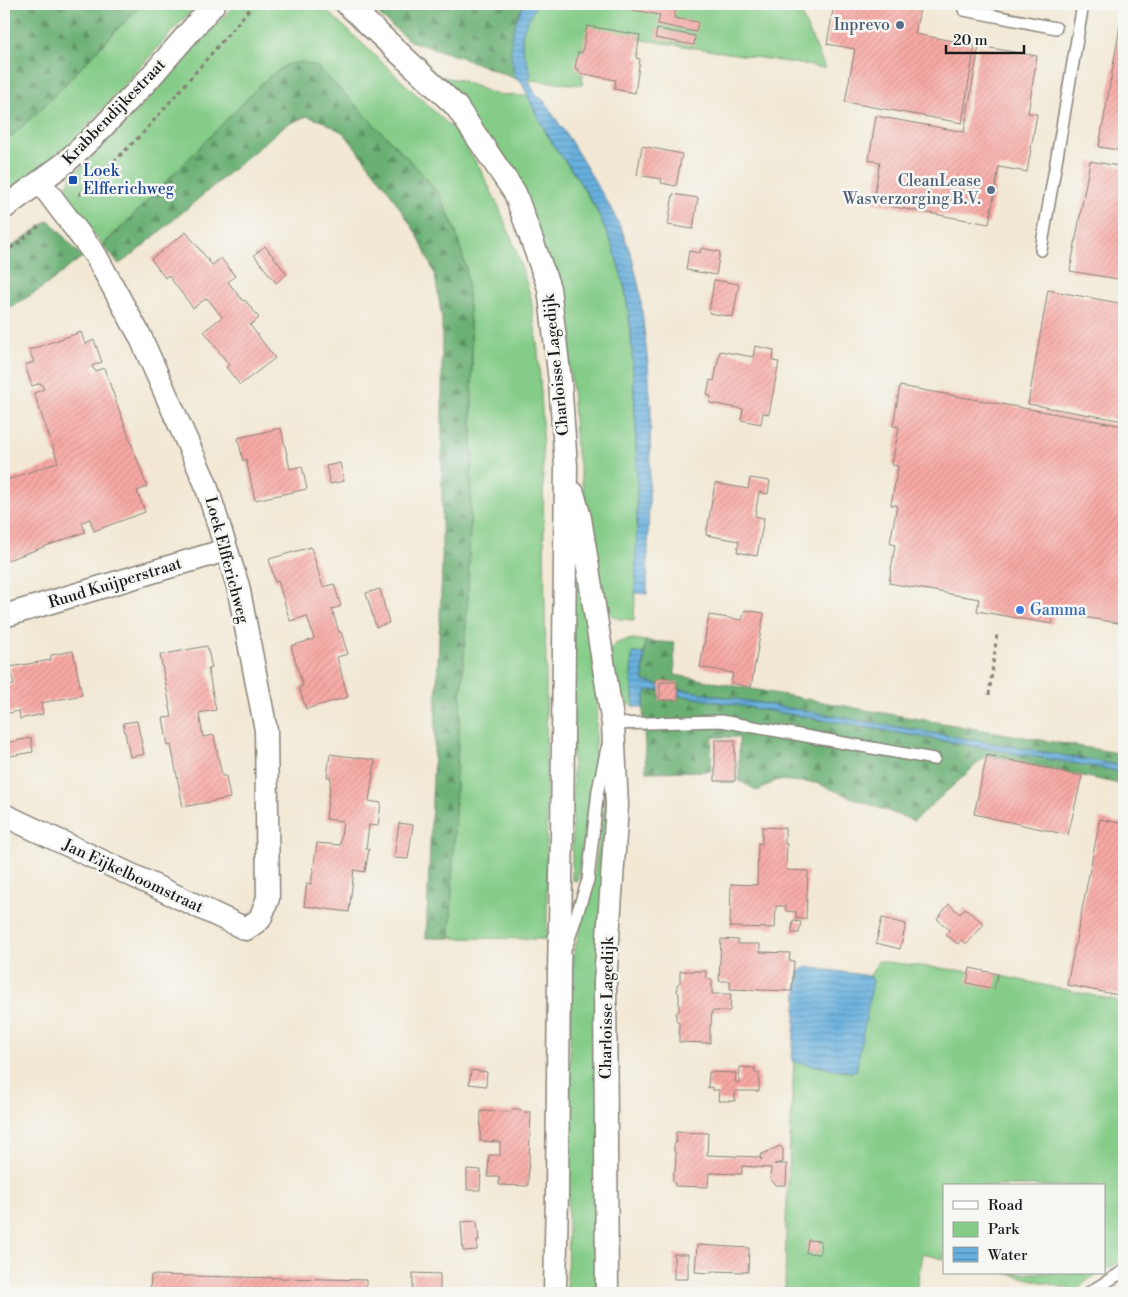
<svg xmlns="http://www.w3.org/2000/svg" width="1128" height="1297" font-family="'Libre Bodoni',serif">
<defs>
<pattern id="forest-firs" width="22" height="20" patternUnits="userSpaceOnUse" patternTransform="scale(1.25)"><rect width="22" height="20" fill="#6bb074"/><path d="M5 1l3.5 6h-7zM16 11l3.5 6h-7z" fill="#578e5e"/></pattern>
<pattern id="water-rules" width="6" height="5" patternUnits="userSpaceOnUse" patternTransform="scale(1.25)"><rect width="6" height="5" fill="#67b0de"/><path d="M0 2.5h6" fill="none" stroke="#548eb3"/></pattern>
<pattern id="building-hatch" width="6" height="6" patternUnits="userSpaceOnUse" patternTransform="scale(1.25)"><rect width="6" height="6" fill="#f8a9a4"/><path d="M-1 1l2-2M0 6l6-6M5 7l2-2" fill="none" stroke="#d4918d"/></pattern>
</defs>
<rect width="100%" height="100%" fill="#f6f6f2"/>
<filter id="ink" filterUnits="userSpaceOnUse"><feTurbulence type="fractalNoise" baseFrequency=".02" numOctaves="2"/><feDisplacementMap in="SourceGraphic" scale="10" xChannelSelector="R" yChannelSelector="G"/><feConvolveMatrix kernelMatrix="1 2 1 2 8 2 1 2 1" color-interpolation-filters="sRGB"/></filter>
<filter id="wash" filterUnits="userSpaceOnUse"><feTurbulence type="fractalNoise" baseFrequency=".0096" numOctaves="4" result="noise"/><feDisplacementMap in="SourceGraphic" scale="20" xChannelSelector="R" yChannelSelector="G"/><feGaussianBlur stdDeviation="1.12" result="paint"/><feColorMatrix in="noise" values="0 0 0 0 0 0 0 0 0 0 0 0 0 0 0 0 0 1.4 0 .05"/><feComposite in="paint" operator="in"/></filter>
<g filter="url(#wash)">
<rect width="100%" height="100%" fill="#f2e8d4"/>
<path fill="#84cc87" stroke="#507452" d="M142,4H197L79,135L34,173L4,194V143L45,105Z
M235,4H320L453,129L478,165L498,205L516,250L531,298L538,351L542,410L546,675L547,939L450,938L457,760L468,596L472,452V350L466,268L455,229L439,194L418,169L318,67L111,236L103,246L68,199L67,185L71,177L164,83Z
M537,4H797L825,68L587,31L582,85L529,80C526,62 518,42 525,25C528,18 533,11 537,4Z
M437,76L460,80L494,94L528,96C536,114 545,133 556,149C561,157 567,163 572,171C588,195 603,220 613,247C630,294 632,343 634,393C638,468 638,545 634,620C615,619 612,620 603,603L576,447L572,387L555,274Z
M574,529L596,676L597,709L594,771L577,881L572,880Z
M633,639L645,641L644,654L633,653L631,675L634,707L624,701L613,675L609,650C617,641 622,641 633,639Z
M607,789L596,1293H567L571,984L574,952L594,876L606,790Z
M878,961L991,974L1124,1002V1259L1104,1271V1186H944V1259L922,1254L916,1293H785L786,1221L794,1062L851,1072L873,981L870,976Z
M1005,1273H1100C1092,1278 1082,1282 1079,1291Z"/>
<path fill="url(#forest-firs)" stroke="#446648" d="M4,4H142L45,105L4,143Z
M393,4H524L518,15L521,81L463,58L410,41L379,15Z
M302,62L318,67L418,169L439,194L455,229L466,268L472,350V452L468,596L457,760L450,938H426L442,570V319L435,275L418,236L387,188L344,133L324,122L307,116L284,126L131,256L119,264L103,246L267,78L288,64Z
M49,220L82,257L41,289L4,311V252Z
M645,641L674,643L675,675L872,711L1124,754V766L678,689L677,682H660L659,685L644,681L643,678Z
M648,690L659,691L660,700H678V695L1124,772V785L987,755L914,821L850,797L817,783L777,780L758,791L739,781V737H712L711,771L646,772L643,708L646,692Z"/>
<path fill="url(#water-rules)" stroke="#42667d" d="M524,4H537L525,26L522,37V47L531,73L529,80L534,92L544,101L570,140L609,205L622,230L632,258L640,292L648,365L651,409L647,594L635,593L637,512L636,428L631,330L625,289L613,247L596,208L572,170L555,148L537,116L521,81L515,77C508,47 510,31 524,4Z
M632,653L644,654L643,677L644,681L659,685V691L651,690L646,692L643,708L634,707L631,675Z
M678,689L1124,766V772L678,695Z
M807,967L870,976L873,981L856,1070L851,1072L794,1062L792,1058L799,971Z"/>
<g id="blocks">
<path fill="url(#building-hatch)" d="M607,4H677L674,18L698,22L696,32L658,24L660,15L606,5Z
M834,4H921L915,34L975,45L962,123L845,102L855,49L827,44Z
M1123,9H1124V151L1099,147Z
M587,26L640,35L636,58L640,59L635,93L614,89L616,80L579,73V69L575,68L578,52L582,53Z
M657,29L695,36L694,45L655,38Z
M979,46L1037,56L1028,113L1037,114L1027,172L999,167L989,224L873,203L880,162L869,160L876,116L964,132Z
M642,146L682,154L676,186L661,183L662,179L637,175Z
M1090,161L1124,167V280L1070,271Z
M673,194L698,198L693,229L668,225Z
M186,232L212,265L221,258L235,276L228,282L243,301L245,300L259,318L250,325L275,358L240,385L226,367L229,365L204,331L222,317L207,298L193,308L168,275L165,278L151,259Z
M265,246L287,274L276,283L254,255Z
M701,248L720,252L716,275L686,270L689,251L700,253Z
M714,280L739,284L733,317L709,313Z
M1048,290L1124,304V421L1028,404Z
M81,332L85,344L94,340L102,362L92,366L95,371L104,368L147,487L137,491L145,512L94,531L90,519L82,522L85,532L5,561L4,558V481L58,462L34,393L44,389L41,383L32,386L25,365L34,362L29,350Z
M755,346L774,350L773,361L779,362L769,414L763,413L761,424L741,420L743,409L710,403L711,396L707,395L710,380L714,381L720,351L753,357Z
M900,386L1124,426V624L1055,612L1052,624L977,611L979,599L889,583L895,545L890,543L897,505H891L898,466L892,465L899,427L893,426Z
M281,428L290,469L302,466L307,489L255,500L246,459L243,461L238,438Z
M340,463L344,481L330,484L326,466Z
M750,478L770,481L768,494L759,492L755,516L764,518L757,556L737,552L739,541L706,535L715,483L748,489Z
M311,547L323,587L334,584L341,606L332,609L339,632H341L348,654L337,657L348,697L306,709L299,687L303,686L291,646L314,639L307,616L290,621L278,581L275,582L269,559Z
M380,589L389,623L376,627L366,593Z
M745,610L764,613L751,687L731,683L733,673L700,667L709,615L742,620Z
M207,646L212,668L208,669L216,710L199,713L203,737L214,735L222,776H226L230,798L183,807L171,745L168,746L163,718L172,717L160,655Z
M73,651L82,695L41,703L43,714L20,719L19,711L4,714V686L14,685L10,667L51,660V655Z
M660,682H678V700H660Z
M137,721L144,754L130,757L123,723Z
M31,738L33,752L4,757V743Z
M715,740H735V781H715Z
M330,754L375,760L369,801L381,803L378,826L369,825L366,849H369L365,872L354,870L349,912L304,906L307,883L311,884L317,843L340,845L343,821L326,819L331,777H327Z
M987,755L1082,776L1068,835L974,814Z
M1100,819L1124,824V996L1067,985Z
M399,823L413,825L408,859L394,858Z
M762,827L785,828V844H787L786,870L808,871L806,919H796V912L786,911V906H776L775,928L730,927L731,884L757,885L758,843L762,844Z
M949,904L960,914L965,908L984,924L967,944L961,940L958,944L946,935L950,930L937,919Z
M882,918L906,924L900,949L876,943Z
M793,921L801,922L799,933H792Z
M721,939L738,940V944H760V952L790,953L789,961H794L792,991L730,989V981H719Z
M970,968L998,974L994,989L967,983Z
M680,971H706V979L712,980V994H731L730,1011H712L711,1026L710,1025V1043L679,1042V1023L676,1020V1013L679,1011V994L677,991V985L680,982Z
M740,1067L755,1068V1073H759V1091H735V1101H718L719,1090H712V1087L708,1088L709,1072L736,1073L735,1082L739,1083Z
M471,1070L487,1072L486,1086L469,1084Z
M513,1109H520L523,1112H531L528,1186L499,1185V1177H488L489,1155H500V1142L480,1141L481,1111L509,1112Z
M676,1132L708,1133L707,1155L759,1157L760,1159L762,1160L760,1155L780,1146L783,1149V1162L774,1164H787L786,1185H776L770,1179L771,1168L742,1166V1174L709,1173L708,1187L675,1186V1183L673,1182V1174L675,1171L676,1153L674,1151V1145L676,1142Z
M467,1169L481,1170L480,1190H467Z
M477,1221L479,1241H477V1250L463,1251L461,1222Z
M808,1240L821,1241L820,1254L806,1253Z
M697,1245L749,1248L748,1272L711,1271V1273L695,1272Z
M674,1254H688V1279H674Z
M413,1273L440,1274V1293H413Z
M151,1275L366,1280V1293H150Z"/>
</g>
</g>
<g filter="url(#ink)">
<use href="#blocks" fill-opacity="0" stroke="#878278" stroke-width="1"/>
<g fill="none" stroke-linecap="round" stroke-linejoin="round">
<defs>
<path id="service" d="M965,4L964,10L1056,28
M361,17L375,4
M1041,250L1083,4
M612,728L613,724L721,721L934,759
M567,945L588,880L598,790L607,748
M1090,1293V1292L1124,1271"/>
<path id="minor" d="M347,4L456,106L515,193L549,288L560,381L566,466L562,834L559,971L557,1194L555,1293
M4,208L65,163L95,135L145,83L214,4
M573,493L580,518L613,724L617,806L605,982L607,1293
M4,616L226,550
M4,815L246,929L260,919L268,898L266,730L238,586L205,482L140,336L96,256L40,182"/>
</defs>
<use href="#service" stroke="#878278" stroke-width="14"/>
<use href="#minor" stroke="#878278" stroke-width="25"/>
<path stroke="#878278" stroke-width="3" stroke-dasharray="4 4" stroke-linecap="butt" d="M79,195L89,186L144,132L254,4
M4,253L11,248L42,224
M989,695L997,634"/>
<use href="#service" stroke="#fff" stroke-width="11"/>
<use href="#minor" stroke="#fff" stroke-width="22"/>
</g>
</g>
<g fill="#5c6f8a" stroke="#f6f6f2" stroke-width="2">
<circle cx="900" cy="25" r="5"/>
<circle cx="991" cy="190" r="5"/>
</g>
<rect fill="#1a4fb4" stroke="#f6f6f2" stroke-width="2" x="68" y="175" width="10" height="10" rx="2.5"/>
<circle fill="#3f7fe0" stroke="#f6f6f2" stroke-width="2" cx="1020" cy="610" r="5"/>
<g text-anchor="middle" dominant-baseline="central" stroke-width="5" stroke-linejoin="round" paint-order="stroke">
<g font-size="16" fill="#4e5e75" stroke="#f6f6f2" text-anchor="end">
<text x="890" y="25">Inprevo</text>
<text x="981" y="181">CleanLease<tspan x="981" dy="18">Wasverzorging B.V.</tspan></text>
</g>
<g font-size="16" fill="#1c1c1c" stroke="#f6f6f2">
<text transform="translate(114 112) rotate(-46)">Krabbendijkestraat</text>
<text transform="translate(556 365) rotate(-96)">Charloisse Lagedijk</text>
<text transform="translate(227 560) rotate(75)">Loek Elfferichweg</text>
<text transform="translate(115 583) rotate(-17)">Ruud Kuijperstraat</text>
<text transform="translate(133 876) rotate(25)">Jan Eijkelboomstraat</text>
<text transform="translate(607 1008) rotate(-89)">Charloisse Lagedijk</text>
</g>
<g font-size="16" fill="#164399" stroke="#f6f6f2" text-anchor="start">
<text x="83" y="171">Loek<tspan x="83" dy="18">Elfferichweg</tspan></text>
</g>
<g font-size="16" fill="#366cbe" stroke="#f6f6f2" text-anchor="start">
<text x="1030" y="610">Gamma</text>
</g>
</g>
<rect width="1128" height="1297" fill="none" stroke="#f6f6f2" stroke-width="20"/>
<rect x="943" y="1184" width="162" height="90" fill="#f6f6f2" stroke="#9f9f9c"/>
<rect x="953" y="1201" width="25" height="8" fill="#ffffff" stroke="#9f9f9c"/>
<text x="988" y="1210" font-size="15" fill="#1c1c1c">Road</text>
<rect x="953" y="1222" width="25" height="15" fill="#84cc87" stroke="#9f9f9c"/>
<text x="988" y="1234" font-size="15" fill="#1c1c1c">Park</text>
<rect x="953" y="1247" width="25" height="15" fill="url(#water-rules)" stroke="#9f9f9c"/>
<text x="988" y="1260" font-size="15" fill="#1c1c1c">Water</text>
<path d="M946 45v8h78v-8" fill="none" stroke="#1c1c1c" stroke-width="2.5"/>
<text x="953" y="45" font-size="15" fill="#1c1c1c" stroke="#f6f6f2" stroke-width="4" paint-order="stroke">20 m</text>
</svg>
